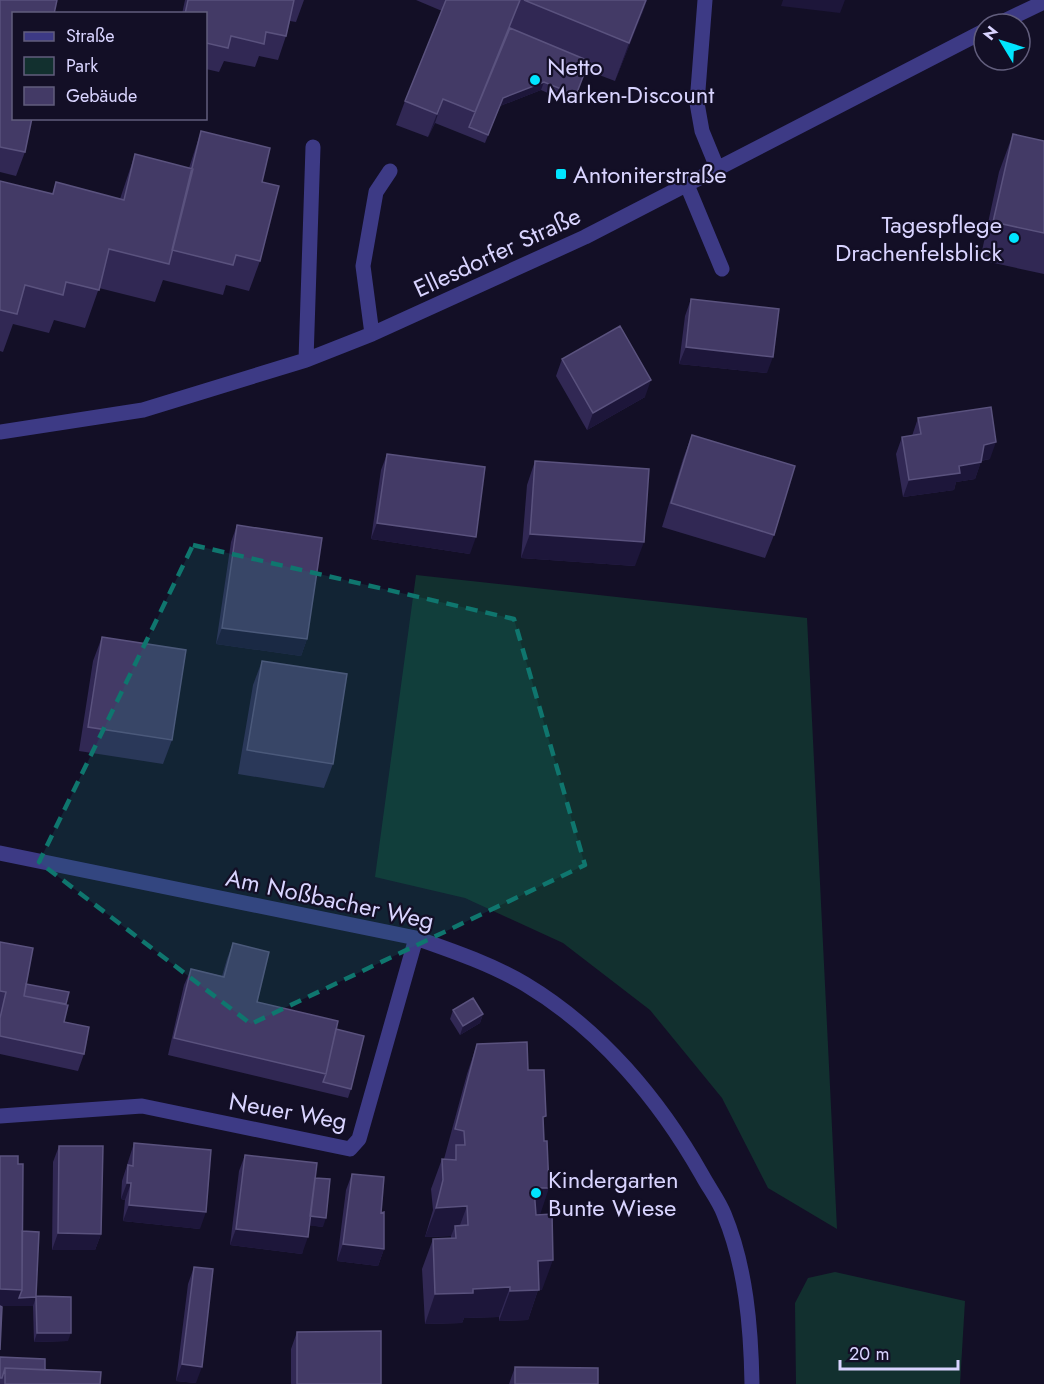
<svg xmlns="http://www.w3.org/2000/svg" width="1044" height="1384" font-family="Jost,sans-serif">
<rect width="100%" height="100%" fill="#130f26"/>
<path fill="#12302f" d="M416,575L807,618L837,1229L768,1188L722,1098L650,1010L563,943L465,898L375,877Z
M835,1272L965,1301L960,1384H796L795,1303L808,1278Z"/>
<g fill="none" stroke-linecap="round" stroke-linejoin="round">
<path stroke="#3d3a85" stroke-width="15" d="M705,0L697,103L702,131L718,170
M998,24L1044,2
M687,185L722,269
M372,334L363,266L376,192L390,171
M306,360L313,147
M0,432L143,410L306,360L372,334L585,237L984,31
M0,853L416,938C453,951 491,964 525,984C600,1029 659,1099 702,1175C709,1188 719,1201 724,1214C746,1267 751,1327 752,1384
M0,1116L142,1106L350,1149L359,1139L416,938"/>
</g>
<path fill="#312854" d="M0,0L14,14L25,152L16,176L0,172Z
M185,0H304L296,22L290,21L286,36L278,60L259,56L255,67L224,61L219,72L206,69V14H182Z
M416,0H647L615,81L586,70L572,104L541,90L500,106L485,143L435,123L428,137L396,125L405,101L442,11Z
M201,131L262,182L260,261L249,291L226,285L223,295L163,280L155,302L99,288L85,328L54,320L49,333L13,324L3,352L0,351V181L52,194L56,182L120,199L135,154L189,168Z
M1013,134L1044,141V274L980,260L999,172Z
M691,299L767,373L679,364L685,316Z
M562,359L645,397L587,430L556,376Z
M918,418L990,459L981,461L975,479L956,482L954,490L903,497L896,454L902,437L912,436Z
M692,435L774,535L765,558L662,527L683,459Z
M387,454L470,554L371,539L381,470Z
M535,461L635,566L521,558L527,485Z
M237,525L307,639L301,656L216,644L231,542Z
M102,637L172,740L163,764L79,751L93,661Z
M262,661L333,764L324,788L238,774L253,685Z
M0,942L26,984L66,1004L64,1022L84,1054L78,1071L0,1054Z
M233,943L257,1002L336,1029L351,1089L348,1098L168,1055L184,985L191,969L222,976L227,959Z
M453,1010L483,1014L480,1023L460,1035L450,1019Z
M477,1044L528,1070L543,1124L540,1215L542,1290H538L528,1320L499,1321V1317L464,1318L462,1323L425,1324L422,1269L433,1239L451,1238V1236L425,1237L433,1210L431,1189L442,1159H447H444L467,1074Z
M134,1143L200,1229L123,1221L125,1200L121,1199L122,1181Z
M59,1146L101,1234L95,1250H52L53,1162Z
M245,1155L315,1178L323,1227L309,1225L302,1254L230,1245L239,1171Z
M18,1164L22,1231L36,1296L68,1341L34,1342L33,1306H0Z
M352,1174L381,1213L384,1249L378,1266L337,1261L346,1190Z
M194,1267L196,1383L176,1381L188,1284Z
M297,1332L381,1384H291V1349Z
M0,1357L45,1370L100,1384H0Z
M515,1367L598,1384H509Z"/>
<path fill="#1d163a" d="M646,0H647L643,12L615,81L629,43Z
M783,0H845L840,13L781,6Z
M544,82L541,90L500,106L485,143L503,98Z
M443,99L435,123L428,137L437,114Z
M686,347L773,357L767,373L679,364Z
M651,380L645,397L587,430L593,413Z
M996,442L990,459L978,461L984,445Z
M981,462L975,479L956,482L954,490L903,497L909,480L959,466Z
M377,523L476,537L470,554L371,539Z
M530,534L644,542L635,566L521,558Z
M222,628L307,639L301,656L216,644Z
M483,1014L480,1023L460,1035L463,1026Z
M127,1183H131L125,1200L121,1199Z
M534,1188H549L539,1218H523Z
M129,1205L206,1212L200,1229L123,1221Z
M467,1206L456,1236L455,1226L451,1236L425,1237L436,1208Z
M308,1216L326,1218L323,1227L305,1225Z
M236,1229L308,1237L302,1254L230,1245Z
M58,1233L101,1234L95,1250H52Z
M343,1244L384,1249L378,1266L337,1261Z
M553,1260L542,1290H538L528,1320L499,1321L510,1291L538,1261Z
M510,1287L499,1317L464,1318L462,1323L425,1324L435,1294L473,1289Z
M0,1289L22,1290L36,1297L33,1306H0Z
M37,1333H71L68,1341L34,1342Z
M182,1364L202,1367L196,1383L176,1381Z"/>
<path fill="#433a66" stroke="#5a527e" stroke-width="1.5" d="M0,0H57L54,14H14V118H32L25,152L0,147Z
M188,0H294L286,36L266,32L264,44L231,36L228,48L206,43V14H185Z
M446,0H520L475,112L443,99L437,114L405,101Z
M524,0H646L629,43Z
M510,28L589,61L576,95L544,82L503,98L488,135L469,127Z
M201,131L270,148L262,182L279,186L260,261L236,255L233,265L172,250Z
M1013,134L1044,141V233L993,222Z
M135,154L193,169L169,264L109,249L99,290L66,282L63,295L25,285L17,314L0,310V181L53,194L56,182L124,200Z
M691,299L779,309L773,357L686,347Z
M620,326L651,380L593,413L562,359Z
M991,407L996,442L984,445L981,462L959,466L960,473L909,480L902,437L921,434L918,418Z
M692,435L795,466L774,535L671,503Z
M387,454L485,467L476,537L377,523Z
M535,461L649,469L644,542L530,534Z
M237,525L322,538L307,639L222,628Z
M102,637L186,650L172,740L88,727Z
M262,661L347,674L333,764L247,750Z
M0,942L33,948L24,996L68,1005L64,1022L89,1027L84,1054L0,1036V1018L6,992L0,991Z
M233,943L269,952L257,1002L338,1021L326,1074L174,1038L191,969L224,977Z
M26,984L69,992L66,1004L24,996Z
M473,998L483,1014L463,1026L453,1010Z
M336,1029L364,1036L351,1089L323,1082L326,1074Z
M527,1042L528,1070H544L546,1116L543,1117L544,1141H547L549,1188H534L536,1215L552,1214L553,1260L538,1261L539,1290L510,1291V1287L473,1289V1293L435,1294L433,1239L456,1238L455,1226L468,1225L467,1206L436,1208L443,1180L442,1159L456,1160V1145H465L464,1131L455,1129L477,1044Z
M134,1143L211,1150L206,1212L129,1205L131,1183H127L128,1165L133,1166Z
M59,1146H103L101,1234L58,1233Z
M245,1155L317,1163L308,1237L236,1229Z
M0,1156H18V1164H23L22,1290L0,1289Z
M352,1174L384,1177L381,1213L384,1212V1249L343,1244Z
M315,1178L330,1179L326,1218L310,1216Z
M22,1231L39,1232L36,1296L71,1297V1333H37L36,1297L19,1298L22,1290Z
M194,1267L213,1269L202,1367L182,1364Z
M0,1306L2,1307L0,1350Z
M381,1331V1384H297V1332Z
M0,1357L45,1359V1370L5,1368L2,1378H0Z
M515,1367L598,1368V1384H515Z
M5,1368L101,1372L100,1384H5Z"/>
<path fill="#0f766e" fill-opacity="0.2" stroke="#0f766e" stroke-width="4.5" stroke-dasharray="12 8" stroke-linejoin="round" d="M193,545L514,619L585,865L251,1024L39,862Z"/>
<g fill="#00e5ff" stroke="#130f26" stroke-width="2">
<circle cx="535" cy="80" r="6"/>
<rect x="555" y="168" width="12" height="12" rx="3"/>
<circle cx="1014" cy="238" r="6"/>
<circle cx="536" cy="1193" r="6"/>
</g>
<g text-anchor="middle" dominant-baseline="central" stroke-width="4.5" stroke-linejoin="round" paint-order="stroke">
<g font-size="24" fill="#d9d4ff" stroke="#130f26" text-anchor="start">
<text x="547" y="66">Netto<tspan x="547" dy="28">Marken-Discount</tspan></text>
<text x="573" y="174">Antoniterstraße</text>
<text x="1002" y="224" text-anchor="end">Tagespflege<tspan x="1002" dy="28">Drachenfelsblick</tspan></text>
<text x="548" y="1179">Kindergarten<tspan x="548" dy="28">Bunte Wiese</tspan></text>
</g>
<g font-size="24" fill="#d9d4ff" stroke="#130f26">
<text transform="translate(497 252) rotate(-25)">Ellesdorfer Straße</text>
<text transform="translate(330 899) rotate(12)">Am Noßbacher Weg</text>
<text transform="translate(288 1111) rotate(10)">Neuer Weg</text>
</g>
</g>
<rect x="12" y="12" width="195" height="108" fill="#130f26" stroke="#625e7d" stroke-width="1.5"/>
<rect x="24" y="32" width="30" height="9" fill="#3d3a85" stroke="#625e7d" stroke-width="1.5"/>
<text x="66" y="42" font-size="18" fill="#d9d4ff">Straße</text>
<rect x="24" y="57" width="30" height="18" fill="#12302f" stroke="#625e7d" stroke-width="1.5"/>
<text x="66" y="72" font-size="18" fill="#d9d4ff">Park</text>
<rect x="24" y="87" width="30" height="18" fill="#433a66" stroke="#625e7d" stroke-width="1.5"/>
<text x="66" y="102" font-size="18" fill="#d9d4ff">Gebäude</text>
<g transform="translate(1002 42) rotate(308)"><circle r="28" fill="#130f26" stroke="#625e7d" stroke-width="1.5"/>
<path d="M0-4.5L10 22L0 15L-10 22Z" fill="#00e5ff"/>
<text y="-9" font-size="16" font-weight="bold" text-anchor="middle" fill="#d9d4ff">N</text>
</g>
<path d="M840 1360v9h118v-9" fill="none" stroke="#d9d4ff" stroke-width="3"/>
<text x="849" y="1360" font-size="18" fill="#d9d4ff" stroke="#130f26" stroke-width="4.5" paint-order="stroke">20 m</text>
</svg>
